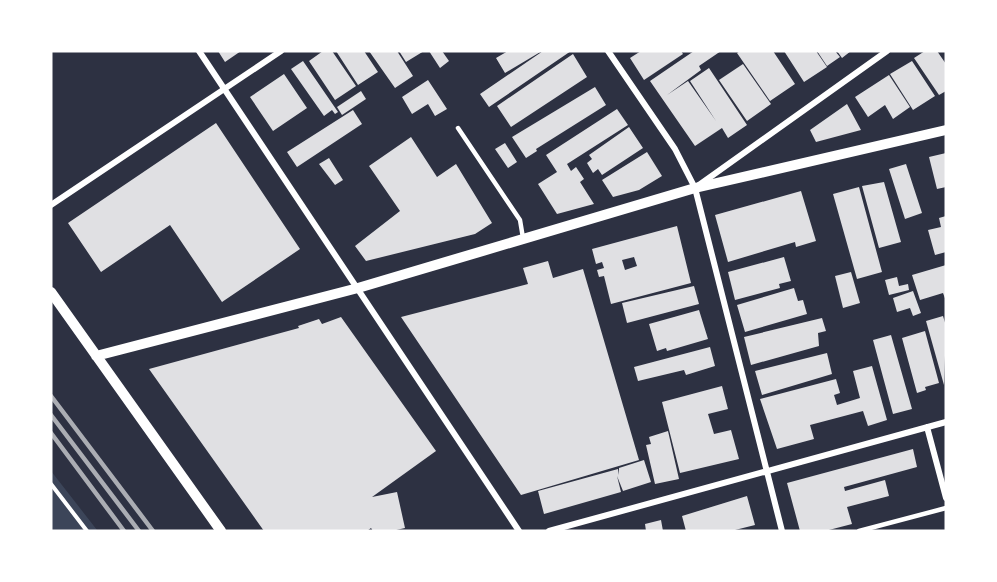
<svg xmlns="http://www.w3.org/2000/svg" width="997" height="582" font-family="Quicksand,sans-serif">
<rect width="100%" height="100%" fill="#2d3142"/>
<path fill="#3c4559" d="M51,471L97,530L98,531H51Z"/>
<path fill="#e0e0e3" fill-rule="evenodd" d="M218,51H241L225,62Z
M323,51H332L356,86L335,100L309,61Z
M336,51H364L378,72L358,85Z
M369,51H397L413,76L395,88Z
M399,51H424L406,62Z
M429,51H442L449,61L440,68Z
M508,51H542L505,73L496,58Z
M543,51H571L489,107L480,94Z
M641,51H681L683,54L644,80L630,58Z
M694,51H721L699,66L701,70L667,95L688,81L716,121L690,81L709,68L747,125L728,138L722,128L695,146L650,81Z
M740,51H773L795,84L770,101L737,53Z
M784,51H816L827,67L804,82Z
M817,51H835L840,57L827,66Z
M837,51H851L842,58Z
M925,51H937L946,64V91L939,95L914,58Z
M573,54L587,77L511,127L497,106Z
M303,61L338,112L335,114L332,110L324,116L291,69Z
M912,61L935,96L913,110L890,74Z
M743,64L771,104L747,121L719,80Z
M284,74L307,108L273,131L250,97Z
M889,75L910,107L893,119L885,105L868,117L855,97Z
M428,80L447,109L435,116L428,104L412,114L402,97Z
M595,87L606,105L536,149L537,151L526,158L512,137Z
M361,91L366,99L342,115L337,107Z
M847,104L861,130L816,142L810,130Z
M617,109L628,125L567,164L571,171L576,167L584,179L580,182L594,204L557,214L538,184L557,172L546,155Z
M353,110L362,124L297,167L287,152Z
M216,123L300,249L222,302L170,225L101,272L68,223Z
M629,127L643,148L602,175L598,169L593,173L587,163L592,159L589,155Z
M411,137L437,177L456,164L492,223L475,234L366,261L355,246L400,211L369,166Z
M505,143L517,162L508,168L495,149Z
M647,152L662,176L639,190L613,197L602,180Z
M946,153V187L937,189L929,157Z
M329,158L343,180L335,185L319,164Z
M906,164L922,213L905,219L889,169Z
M884,182L901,242L879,248L862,186Z
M859,187L882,272L857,279L833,194Z
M801,191L816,241L796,247L795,242L728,262L715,215Z
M946,216V252L935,255L928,230L941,227L939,218Z
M677,226L691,283L611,304L604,276L599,277L597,270L604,268L602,262L596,264L592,249ZM634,257L637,266L625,270L622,260Z
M784,257L791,281L779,284L780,288L735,300L728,272Z
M548,261L553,278L583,269L639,460L521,495L401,317L528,284L523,268Z
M946,265V301L943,293L920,300L912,275Z
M851,272L860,303L843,308L835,276Z
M897,277L899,286L908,284L909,290L889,295L885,280Z
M694,286L699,304L627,323L622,303Z
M794,288L798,301L803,300L807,314L745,332L737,305Z
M913,291L921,313L913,316L910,308L897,312L893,298Z
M699,310L708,339L667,351L666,348L657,351L649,324Z
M943,316L946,326L944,385L926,321Z
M341,317L436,451L372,497L397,492L405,528L392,531H373L371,528L367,531H264L149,369L299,328L298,326L319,319L322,324Z
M822,318L826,331L818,333L819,346L751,365L744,337Z
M925,331L939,383L925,387L926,390L917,393L902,338Z
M891,335L912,409L893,414L873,340Z
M710,347L715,366L686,375L684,370L638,381L634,367Z
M827,353L832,374L762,395L755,371Z
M872,366L887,420L868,426L863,411L810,425L814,439L777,449L760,399L836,379L840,393L834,395L837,405L860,398L853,371Z
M722,386L728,409L708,414L714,434L731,430L739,459L680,473L662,402Z
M668,431L679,479L655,484L646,445L651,444L649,437Z
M913,449L917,467L844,487L845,491L885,480L889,496L847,507L852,524L825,531H800L787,483Z
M644,460L651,482L623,491L617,476L621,492L544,514L538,491L618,469L619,475V468Z
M747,496L755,525L731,531H686L682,516Z
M661,520L663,531H646L645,524Z"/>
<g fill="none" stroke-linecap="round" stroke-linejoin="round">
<path stroke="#fff" stroke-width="4" d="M51,484L87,531"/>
<path stroke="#fff" stroke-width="4.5" d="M458,128L520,220L523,238
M859,531L946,508"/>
<path stroke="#fff" stroke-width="6" d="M199,51L519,531
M608,51L675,149L695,188L782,531
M699,185L887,51
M51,205L281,51
M927,427L946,498
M549,531L946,422"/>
<path stroke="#fff" stroke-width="10" d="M51,292L221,531
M96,356L358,288L695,188L946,130"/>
<path stroke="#abadb3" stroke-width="4.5" d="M51,396L153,531
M51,415L139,531
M51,433L124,531"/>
</g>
<rect width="997" height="582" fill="none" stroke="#ffffff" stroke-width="105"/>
</svg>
